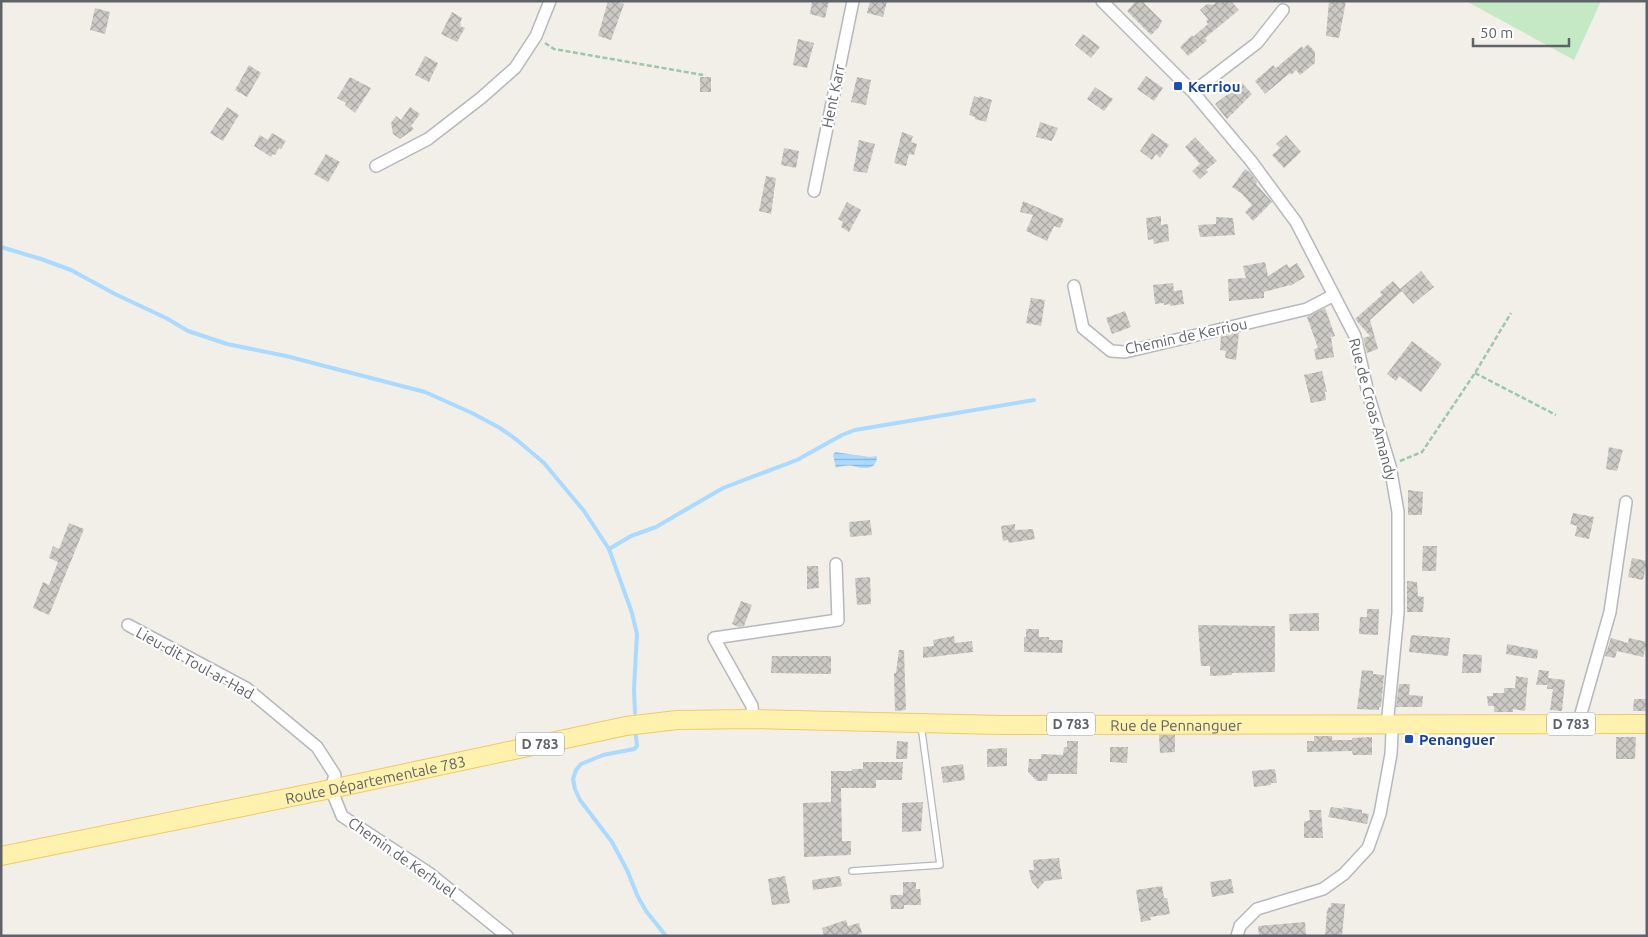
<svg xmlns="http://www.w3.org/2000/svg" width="1648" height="937" font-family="Ubuntu,sans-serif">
<defs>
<pattern id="water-rules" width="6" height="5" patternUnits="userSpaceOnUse" patternTransform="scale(1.25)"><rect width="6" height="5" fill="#aadaff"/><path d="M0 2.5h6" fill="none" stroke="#8eb4d2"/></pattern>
<pattern id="building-cross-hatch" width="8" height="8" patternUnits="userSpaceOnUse" patternTransform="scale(1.25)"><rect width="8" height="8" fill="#cccac5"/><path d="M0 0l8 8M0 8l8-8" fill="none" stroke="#a9a8a4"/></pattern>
</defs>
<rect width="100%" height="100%" fill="#f1efe8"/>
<path fill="#c5e8c5" d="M1466,1H1601L1574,60Z"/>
<path fill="url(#water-rules)" d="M835,452L870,457L877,456C877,471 863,469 853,466C848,465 841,466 836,468L833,455Z"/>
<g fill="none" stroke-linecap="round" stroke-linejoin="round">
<path stroke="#aadaff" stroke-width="4" d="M1,247L41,259L71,270L115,294L166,318L188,331L227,344L286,356L425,392L472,413L500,428L517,440L544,463L584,511L609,549L632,613L637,634L634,689L635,713
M609,549L631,536L656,527L723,488L797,460L842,435L855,430L1034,400
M636,736L637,746L634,749L603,755L581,764L576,770L573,779L575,789L580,800L612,842L627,870L638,897L646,911L666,936"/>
</g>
<path fill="url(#building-cross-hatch)" d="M608,1H616L624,4L611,40L598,36Z
M812,1H829L825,18L810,14Z
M870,1H887L883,17L867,13Z
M1136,1H1142L1162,21L1159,27L1151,35L1127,11Z
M1218,1H1231L1239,10L1205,38L1207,41L1188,56L1180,47L1192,35L1193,37L1208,24L1206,21L1208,19L1200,10L1207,4L1213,5Z
M1329,1H1346L1339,38L1326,36Z
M95,8L110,12L105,34L90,30Z
M452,12L462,18L460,23L461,24L460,26L465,28L457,42L441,34Z
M1083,34L1100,47L1091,58L1075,45Z
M798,39L814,43L807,68L793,65Z
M1308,44L1315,52V63L1300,75L1296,70L1291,75L1290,73L1265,94L1255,81L1273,65L1276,68L1302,46L1303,49Z
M425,56L438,63L429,82L415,75Z
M249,65L261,73L247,97L235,90Z
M1146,76L1163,88L1154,101L1137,89Z
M350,77L371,88L355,113L345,105L346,103L337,98Z
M700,77H711V92H700Z
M857,77L871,80L866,105L851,102Z
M1242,83L1252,94L1227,119L1215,104Z
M1095,87L1113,99L1104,111L1087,99Z
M974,96L979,98V96L992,100L986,122L975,119V117L969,115Z
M227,107L239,115L223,141L210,133Z
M410,107L420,114L411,126L414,129L400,139L393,134L391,123L396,116L401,120Z
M1040,122L1058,128L1052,141L1036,137Z
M902,132L913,136L911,142L917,144L914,155L909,154L906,166L894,163Z
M272,133L286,141L281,149L279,148L275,155L273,154L271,157L254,146L260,135L268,140Z
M1152,133L1169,145L1160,158L1156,154L1152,160L1140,151Z
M1286,135L1301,152L1284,168L1272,155L1280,148L1276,144Z
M1195,137L1217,161L1206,170L1208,172L1200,179L1192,171L1200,164L1185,147Z
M859,140L875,144L867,173L853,171Z
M784,148L799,151L796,168L781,165Z
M326,154L340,162L328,182L314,174Z
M1245,169L1251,173L1257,182L1256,184L1272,202L1253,221L1245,212L1252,205L1242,194L1232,187Z
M766,176L776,178L771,214L759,211Z
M1023,201L1064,219L1060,228L1054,226L1047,241L1026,231L1033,215L1020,212Z
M847,202L861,210L849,232L841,227L843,222L838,219Z
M1161,216V225L1168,224L1169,241L1154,244L1153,239L1148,240L1146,218Z
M1216,217L1233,218L1235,235L1200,237L1198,225L1216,224Z
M1265,262L1268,276L1287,264L1289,268L1297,263L1305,277L1290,286V285L1264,292V298L1229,301L1228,279L1246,278L1243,266Z
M1421,271L1434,287L1413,304L1400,289Z
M1393,281L1402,291L1370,320L1378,349L1367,353L1363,338L1370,336L1355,319L1382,295L1380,292Z
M1173,283L1174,291L1182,290L1184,304L1170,306V304L1164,305V303L1155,304L1153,285Z
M1031,298L1045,300L1041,326L1026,323Z
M1325,308L1335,336L1331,337L1334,357L1316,360L1314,349L1318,348L1307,317Z
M1125,311L1131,327L1112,334L1106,318Z
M1239,333L1236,360L1225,358L1226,351L1220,350L1221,337Z
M1412,341L1442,364L1421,392L1399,376L1396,381L1387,374Z
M1322,371L1327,392H1325L1326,400L1311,403L1304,375Z
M1609,447L1623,450L1617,471L1606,469Z
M1408,490L1423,492L1422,515H1408Z
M1573,513L1594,517L1589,539L1575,536L1577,526L1570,524Z
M870,520L872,535L850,537L849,522Z
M69,523L84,529L49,615L33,608L43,582L49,585L58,562L49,558L53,546L59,549Z
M1015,524V530L1033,529L1035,539L1009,543L1008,540L1003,541L1001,526Z
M1423,546H1437L1436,571H1422Z
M1632,558L1647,561L1643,580L1628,577Z
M807,566H818L819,588L807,589Z
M870,577L871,604L857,605L855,578Z
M1407,581L1417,582L1418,596L1424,597L1423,612H1407Z
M741,601L752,605L744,626L739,627L732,624Z
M1367,609H1379L1378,635L1359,634L1360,617H1367Z
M1319,613V631H1290L1289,614Z
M1198,625L1275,626V672L1232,673V675L1210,676V666H1201Z
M1026,629H1039V637H1049V640H1063L1062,653L1024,652V637H1026Z
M1411,635L1450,638L1448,656L1409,652Z
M954,636L955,643L972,641L973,652L923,658V647L934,646L933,640Z
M1611,638L1628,643L1629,638L1647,642L1643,657L1617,651L1615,658L1605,656Z
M1507,644L1538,650L1537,659L1506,654Z
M899,650H904L906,710L895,711L894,673H896Z
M1463,654L1482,655L1481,673H1462Z
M772,656H831V674L771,673Z
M1362,670L1373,671V674L1384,675L1381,707H1379V710L1357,709Z
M1539,670L1549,671L1548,678L1565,680L1562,711L1550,710L1553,689H1547L1548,679L1547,685H1536Z
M1516,676L1528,678L1525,711L1513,709V712H1494V706H1488L1487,696H1493V693H1504V688H1515Z
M1399,684H1410L1409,695L1423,696L1422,707H1396Z
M1634,699H1647V711H1633Z
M1159,735H1175V752L1160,753Z
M1314,736H1332V740H1352V738L1372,737V755H1353L1352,751L1307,752V741H1314Z
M1616,737H1636L1635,759H1616Z
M897,741L908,742L907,759H896Z
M1067,741H1078L1077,774H1048L1047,781H1037L1028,772L1029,759H1041V754L1063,755L1064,747H1067Z
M1110,747H1128L1127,763L1110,762Z
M1007,748V766L987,767V749Z
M863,762H903L902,780H876V788H841L842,841H851V855L804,857L803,803L831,802V771H852V769H863Z
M963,764L965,780L943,783L941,767Z
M1275,769L1277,783H1271V785L1254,787L1252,771Z
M923,802L921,831L902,832V803Z
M1331,807L1344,809L1343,807L1362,810V813L1369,814L1367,824L1328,817Z
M1309,810H1321L1323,838H1304V822L1310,820Z
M1059,858L1062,879L1045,881L1038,889L1032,882L1030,876L1029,870H1034L1033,860Z
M785,876L790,903L772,905L768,879Z
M840,876L842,886L813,890L812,880Z
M1231,879L1234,893L1212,897L1210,882Z
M903,882H916V889H920L921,905H904V909H891L890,895H903Z
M1162,886L1164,898H1167L1170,914L1150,917L1151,920L1141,922L1136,890Z
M1331,903L1345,904L1342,936H1325L1327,911L1329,907H1331Z
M846,920L848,926L859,923L862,933L855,936H824L822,928Z
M1305,922L1306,936H1259L1258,926Z"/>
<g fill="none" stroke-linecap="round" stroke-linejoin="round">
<defs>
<path id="lane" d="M852,871L940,865L921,725"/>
<path id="street" d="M1102,1L1193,92L1251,161L1296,222L1355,336L1369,397L1390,466L1398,512V613L1388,716L1392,733L1391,754L1380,814L1368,848L1344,874L1323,889L1257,909L1240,926L1237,936
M1193,92L1257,43L1283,10
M376,166L428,139L481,98L515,68L536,36L550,1
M814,191L853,1
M1074,286L1083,328L1111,351L1125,352L1307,309L1334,295
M128,625L246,688L317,747L335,775L331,789L342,816L429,873L507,936
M753,719L752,706L714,638L838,620L836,564
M1578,724L1610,612L1626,502"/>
<g id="primary">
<path id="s1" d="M1,856L331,789L626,726L677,720L753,719L1001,725L1647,724"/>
</g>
</defs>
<use href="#lane" stroke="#b5b8bc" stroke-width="8"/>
<use href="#street" stroke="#b5b8bc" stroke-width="14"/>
<use href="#primary" stroke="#f2c960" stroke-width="20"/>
<path stroke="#9cc7a9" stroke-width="2.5" stroke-dasharray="5 2.5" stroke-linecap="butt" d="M545,43L554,49L703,75
M1475,373L1556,415
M1400,461L1422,452L1475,373L1511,313"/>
<use href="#lane" stroke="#fff" stroke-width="5.5"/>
<use href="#street" stroke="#fff" stroke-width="11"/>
<use href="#primary" stroke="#fff2af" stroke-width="18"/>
</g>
<g fill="#1a4fb4" stroke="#fff" stroke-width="2">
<rect x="1173" y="81" width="10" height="10" rx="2.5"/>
<rect x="1404" y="734" width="10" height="10" rx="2.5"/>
</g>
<g text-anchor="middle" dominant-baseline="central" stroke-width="4.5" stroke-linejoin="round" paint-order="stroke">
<g fill="#fff" stroke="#8f9295" stroke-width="1">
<rect x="1047" y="712.5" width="48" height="23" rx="4"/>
<rect x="1547" y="712.5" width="48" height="23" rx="4"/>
<rect x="516" y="732.5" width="48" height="23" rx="4"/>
</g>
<g font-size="14" font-weight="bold" fill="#5f6368">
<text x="1071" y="724">D 783</text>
<text x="1571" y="724">D 783</text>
<text x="540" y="744">D 783</text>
</g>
<g font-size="15" font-weight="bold" fill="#164399" stroke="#fff" text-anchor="start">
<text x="1188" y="86">Kerriou</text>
<text x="1419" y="739">Penanguer</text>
</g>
<g font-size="15" fill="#5f6368" stroke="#fff">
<text transform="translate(833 96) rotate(-78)">Hent Karr</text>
<text transform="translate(1186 336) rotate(-12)">Chemin de Kerriou</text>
<text transform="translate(1373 409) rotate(75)">Rue de Croas Amandy</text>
<text transform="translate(195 663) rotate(29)">Lieu-dit Toul-ar-Had</text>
<text stroke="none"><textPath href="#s1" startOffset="1189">Rue de Pennanguer</textPath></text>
<text stroke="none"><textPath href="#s1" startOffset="382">Route Départementale 783</textPath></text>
<text transform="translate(402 857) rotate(35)">Chemin de Kerhuel</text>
</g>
</g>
<rect width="1648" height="937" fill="none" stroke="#5f6368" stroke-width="5"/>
<path d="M1473 38v8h96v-8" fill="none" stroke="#5f6368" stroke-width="2.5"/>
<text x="1480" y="38" font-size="15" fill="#5f6368" stroke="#ffffff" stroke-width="4" paint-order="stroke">50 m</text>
</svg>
